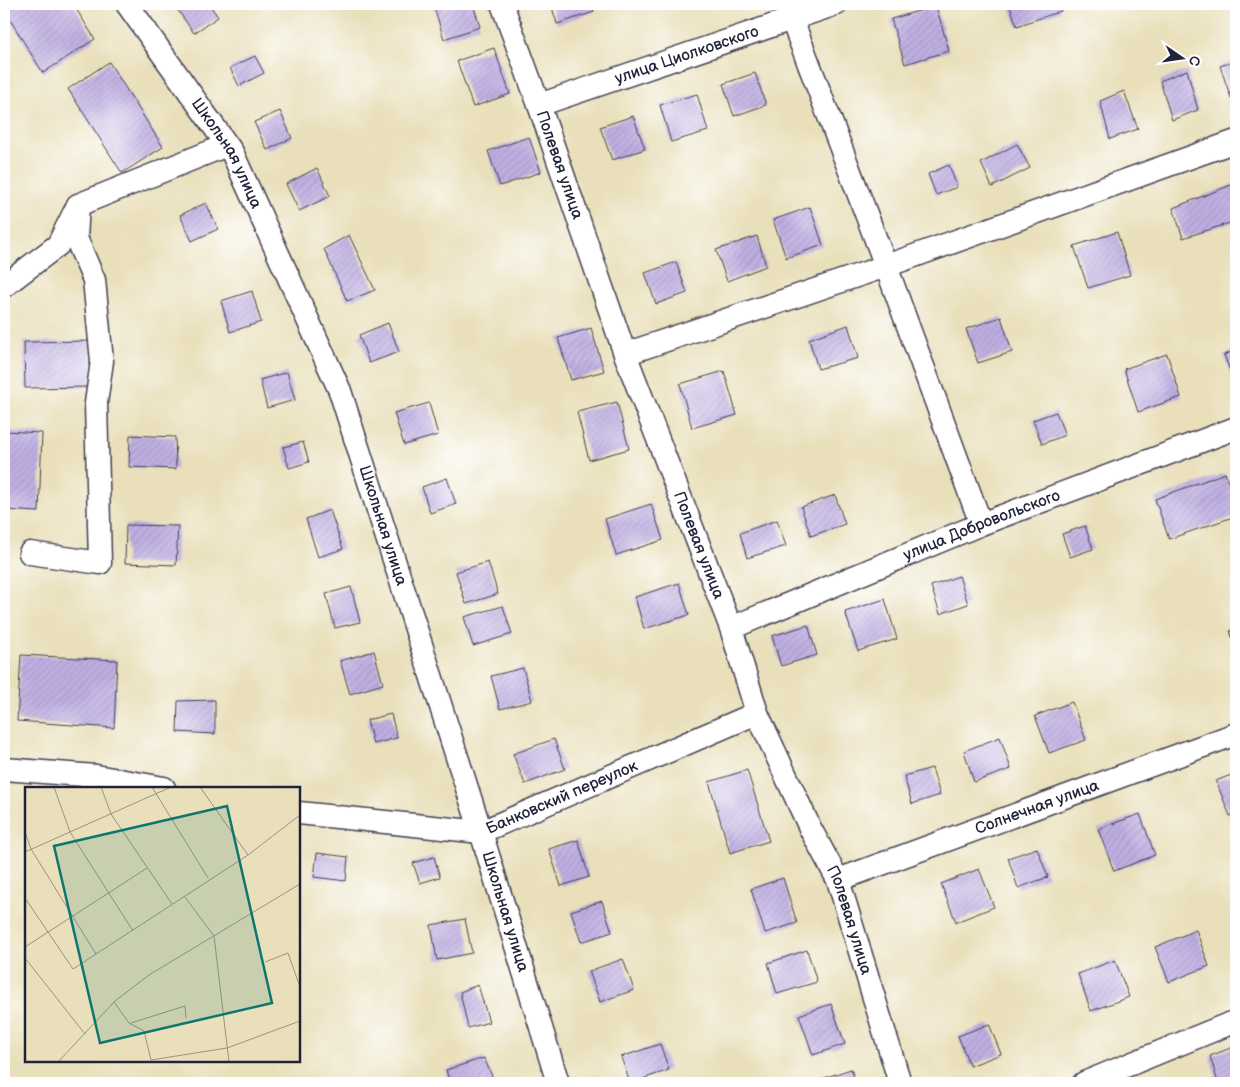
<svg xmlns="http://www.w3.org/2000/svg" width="1240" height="1087" font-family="'Balsamiq Sans',sans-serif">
<defs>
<pattern id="building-hatch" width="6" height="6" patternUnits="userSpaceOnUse" patternTransform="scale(1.25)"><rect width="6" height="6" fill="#bfafe2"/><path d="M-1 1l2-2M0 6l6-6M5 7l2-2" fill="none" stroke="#a496c3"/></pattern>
</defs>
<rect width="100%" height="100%" fill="#fff"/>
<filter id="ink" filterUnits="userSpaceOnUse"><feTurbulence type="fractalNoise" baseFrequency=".02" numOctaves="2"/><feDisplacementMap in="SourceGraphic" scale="10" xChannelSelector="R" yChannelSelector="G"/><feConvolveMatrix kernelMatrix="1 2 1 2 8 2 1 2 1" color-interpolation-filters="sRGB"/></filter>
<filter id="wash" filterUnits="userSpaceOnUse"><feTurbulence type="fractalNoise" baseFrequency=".0096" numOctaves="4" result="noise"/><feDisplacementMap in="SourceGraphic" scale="20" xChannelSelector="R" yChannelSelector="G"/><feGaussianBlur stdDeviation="1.12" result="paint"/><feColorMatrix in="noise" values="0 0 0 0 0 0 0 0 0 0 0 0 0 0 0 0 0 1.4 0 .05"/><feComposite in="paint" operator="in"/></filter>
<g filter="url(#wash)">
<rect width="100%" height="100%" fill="#e9dfba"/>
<g id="blocks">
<path fill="url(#building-hatch)" d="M4,4H73L95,39L43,73L4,10Z
M185,4H209L218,17L194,33L177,9Z
M433,4H473L480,27L444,39Z
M551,4H592L594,12L557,24Z
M1009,4H1059L1061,11L1017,26Z
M936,6L949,51L905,64L891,19Z
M494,48L510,94L473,107L457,61Z
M255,56L264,73L239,86L230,68Z
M1236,61V96L1231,98L1220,66Z
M109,62L163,147L122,173L68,89Z
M1187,70L1198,110L1172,120L1160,81Z
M755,73L766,105L734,116L723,84Z
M1124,91L1138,129L1110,139L1100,101Z
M697,94L708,131L671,142L660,105Z
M280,111L292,138L267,150L254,122Z
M633,116L645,149L612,160L600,127Z
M529,137L541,172L500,186L488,151Z
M1017,144L1030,168L992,187L981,163Z
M949,165L957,187L936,195L928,174Z
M317,168L330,196L299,211L286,184Z
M1236,183V221L1183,238L1173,208Z
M206,203L218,229L192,241L180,215Z
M810,207L823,245L786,258L773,220Z
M1117,232L1130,275L1088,288L1074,246Z
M349,235L375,290L347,301L324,249Z
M757,236L766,266L727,281L716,250Z
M676,262L687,293L656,304L645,273Z
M252,291L261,322L230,332L221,301Z
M1001,317L1012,352L978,363L966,329Z
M388,323L399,352L369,363L359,335Z
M848,325L858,358L818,369L809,339Z
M591,328L604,371L571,380L558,338Z
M91,341L92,387L25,388L24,342Z
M1236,350V378L1233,379L1224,355Z
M1167,354L1181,397L1138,412L1124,369Z
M724,371L737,415L692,428L680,384Z
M287,372L295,400L267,408L260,380Z
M617,402L629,449L589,460L577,412Z
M429,403L438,435L404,445L394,413Z
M1056,412L1065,435L1042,444L1033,420Z
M4,431L42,433L39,512L4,510Z
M130,435L175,437L176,469L129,467Z
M303,442L309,462L289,468L283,447Z
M1225,473L1236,506V516L1169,539L1155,499Z
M447,478L456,504L430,513L422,487Z
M835,495L845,524L811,536L801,507Z
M651,504L663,540L616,555L605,519Z
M330,510L343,549L318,557L306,519Z
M777,520L786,546L747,558L740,533Z
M126,525L178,526L176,565L125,563Z
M1085,526L1093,549L1070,557L1062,534Z
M488,562L498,594L466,604L456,572Z
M959,576L968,604L940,614L931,586Z
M679,583L689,615L644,629L635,597Z
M351,587L360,622L335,628L326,594Z
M885,599L897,639L858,651L845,612Z
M503,606L512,634L473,646L464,617Z
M808,625L817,655L781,666L772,636Z
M1236,628V648L1230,631Z
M374,651L383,684L350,694L340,661Z
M21,655L117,660L114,728L17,721Z
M523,668L532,701L500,709L491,676Z
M215,700V734L177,732L178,701Z
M1072,702L1086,740L1049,753L1035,716Z
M391,714L397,738L373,744L367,720Z
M1000,737L1011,769L974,782L964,751Z
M554,739L565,769L525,784L513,754Z
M932,768L940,795L912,804L904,776Z
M747,770L769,841L730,853L709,782Z
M1236,773V813L1230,816L1216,781Z
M1140,814L1155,855L1114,871L1098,829Z
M4,826L9,827L6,854H4Z
M578,840L589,877L561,886L549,849Z
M1037,848L1048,877L1018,888L1008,858Z
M317,853L348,857L346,881L314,877Z
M434,857L440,877L420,883L413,863Z
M979,869L994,907L956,922L941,884Z
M783,878L797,923L765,933L751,889Z
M602,901L612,932L581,942L571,911Z
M465,919L472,953L437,960L431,925Z
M1196,930L1209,966L1169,982L1155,947Z
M807,950L817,982L777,994L768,963Z
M623,959L634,990L600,1002L589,971Z
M1115,960L1129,997L1091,1011L1078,974Z
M478,985L489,1022L468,1028L460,992Z
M831,1004L845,1044L813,1055L799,1015Z
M989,1024L1001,1054L970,1066L958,1036Z
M660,1044L669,1070L630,1083L621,1057Z
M1236,1046V1083H1218L1210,1056Z
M484,1058L495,1083H450L446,1070Z
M851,1069L856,1083H815V1081Z"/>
</g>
</g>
<g filter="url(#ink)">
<use href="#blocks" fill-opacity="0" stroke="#403e4e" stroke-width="1"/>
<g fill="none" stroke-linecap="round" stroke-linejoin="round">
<defs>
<g id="minor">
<path id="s1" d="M127,4L232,152L340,391L481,832L558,1083"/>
<path id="s2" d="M502,4L539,105L625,354L731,628L757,713L810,828L838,880L900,1083"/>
<path d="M786,4L886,266L981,524"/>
<path id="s3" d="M539,105L836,4"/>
<path d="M4,286L58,245L78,205L227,145"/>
<path d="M625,354L886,266L1236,141"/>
<path d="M30,553L100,563L96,403L102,361L94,280L76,238L78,205"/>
<path id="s4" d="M731,628L981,524L1236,428"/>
<path d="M4,769L96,776L164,788"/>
<path id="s5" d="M299,813L481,832L757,713"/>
<path id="s6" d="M838,880L1236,734"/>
<path d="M1084,1083L1236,1021"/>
</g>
</defs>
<use href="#minor" stroke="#403e4e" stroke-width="25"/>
<use href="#minor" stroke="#fff" stroke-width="22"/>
</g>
</g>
<g text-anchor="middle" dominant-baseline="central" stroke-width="4" stroke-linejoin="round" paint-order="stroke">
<g font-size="16" fill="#22223b" stroke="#fff">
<text stroke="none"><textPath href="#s3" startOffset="156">улица Циолковского</textPath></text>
<text stroke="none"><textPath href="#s1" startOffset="180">Школьная улица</textPath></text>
<text stroke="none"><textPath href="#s2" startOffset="171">Полевая улица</textPath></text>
<text stroke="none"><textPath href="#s1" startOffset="585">Школьная улица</textPath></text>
<text stroke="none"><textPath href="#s4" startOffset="271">улица Добровольского</textPath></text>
<text stroke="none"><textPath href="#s2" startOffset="576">Полевая улица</textPath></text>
<text stroke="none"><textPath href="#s5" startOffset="271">Банковский переулок</textPath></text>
<text stroke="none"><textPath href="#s6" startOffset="212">Солнечная улица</textPath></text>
<text stroke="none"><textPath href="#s1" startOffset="990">Школьная улица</textPath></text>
<text stroke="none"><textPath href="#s2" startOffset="981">Полевая улица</textPath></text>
</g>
</g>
<g transform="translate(25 787)">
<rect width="275" height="275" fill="#e9dfba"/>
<path fill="none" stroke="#999387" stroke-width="1" d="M29,0L45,45L108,144M76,0L86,27L147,117M127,0L183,91M175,0L223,68M0,45L6,62L71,167M0,65L146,0M160,110L189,149L204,275M0,111L48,182L223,68L275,28M0,160L122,81M0,171L60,247M240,175L263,166L275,200M89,215L104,236L119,244L126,273L202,261L275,234M106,236L160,219L161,231M33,275L90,214L124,188L275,97"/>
<path fill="#0f766e" fill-opacity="0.15" stroke="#0f766e" stroke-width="2.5" d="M202,19L247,216L75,256L29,59Z"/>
<rect width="275" height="275" fill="none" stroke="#22223b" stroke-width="2.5"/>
</g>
<rect width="1240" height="1087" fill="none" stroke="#fff" stroke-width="20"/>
<g transform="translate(1182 58) rotate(103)" stroke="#ffffff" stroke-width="4" paint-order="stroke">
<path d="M0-4L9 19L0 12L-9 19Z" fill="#22223b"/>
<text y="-8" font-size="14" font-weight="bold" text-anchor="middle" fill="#22223b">С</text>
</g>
</svg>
